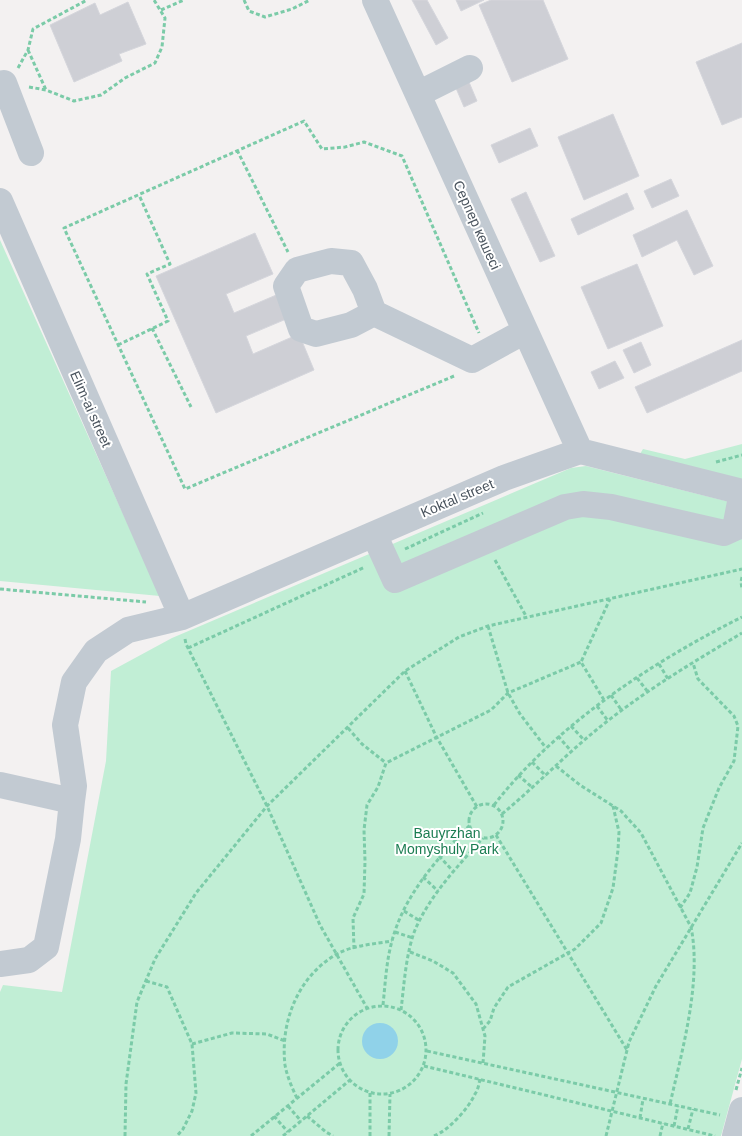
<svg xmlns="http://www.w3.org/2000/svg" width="742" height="1136" font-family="Helvetica,sans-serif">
<rect width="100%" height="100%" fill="#f3f1f1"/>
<path fill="#c1eed5" d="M0,240L160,596L0,581Z
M742,444V481L640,454L643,449L685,459Z
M586,466L742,505V1059L721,1136H0V992L3,985L62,992L106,761L111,671L172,638L571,468Z"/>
<path fill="#90d2e9" d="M362 1041a18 18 0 1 1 36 0a18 18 0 1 1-36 0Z"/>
<path fill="#cecfd5" stroke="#d5d6dc" d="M412,0H427L448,38L436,45Z
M456,0H484L461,11Z
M491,0H543L568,59L512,82L479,5Z
M128,2L146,44L119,54L122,61L74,82L50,25L95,3L100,15Z
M742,43V117L722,125L696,62Z
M466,75L477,101L464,107L453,81Z
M613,114L639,176L584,200L558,137Z
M530,128L538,146L499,163L491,145Z
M671,179L679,196L652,208L644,191Z
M526,192L555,256L540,262L511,199Z
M627,193L634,209L578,235L571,219Z
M687,210L713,266L694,275L677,240L642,257L633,235Z
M255,233L273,274L226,294L234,313L281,293L291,317L246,336L253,354L299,334L314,370L216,413L156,276Z
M637,264L663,326L608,349L581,287Z
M742,340V371L647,413L635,387Z
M641,342L651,365L634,373L623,350Z
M615,361L624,378L599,389L591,372Z"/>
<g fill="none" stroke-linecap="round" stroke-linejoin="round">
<path stroke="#7bcba8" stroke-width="3" stroke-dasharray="4 2.5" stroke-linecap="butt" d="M244,0L249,11L265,17L292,9L310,0
M161,10L184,0
M28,50L46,90
M18,68L28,50L33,29L87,0
M29,87L46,90L74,101L101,95L125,78L155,63L162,47L165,18L154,0
M237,150L288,252
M152,328L191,407
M118,345L168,321L147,274L170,264L139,195
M454,376L185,489L64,228L304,121L322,149L345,147L364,142L402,156L479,333
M716,462L742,455
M405,549L483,513
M495,560L526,616
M742,577L741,582L742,589
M0,589L146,602
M488,626L508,693L520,714L546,748
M185,639L186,644L267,806L320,925L367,1008
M188,648L365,567
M659,664L668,679
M405,671L436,736L477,807
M637,678L648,692
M611,695L622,711
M604,700L581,662L610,599
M597,706L608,721
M571,726L584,740
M348,728L362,744L386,763
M558,736L571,751
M532,762L546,776
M556,766L580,785L621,811L641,833L691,927C702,981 682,1051 670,1104
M518,775L533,788
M469 821a17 17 0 1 1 34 0a17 17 0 1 1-34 0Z
M494,805C556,725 652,662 742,617
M502,814C537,785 569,751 605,723C648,689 695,661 742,633
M496,835L627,1050
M439,856L454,872
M423,877L438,891
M680,908L690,893L697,867L703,828L719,788L734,761L738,726L734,716L698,679L693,663
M404,911L420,921
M395,932L413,938
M354,949L353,918L364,894L365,861L364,830L367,805L378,787L386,763L491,710L508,693L581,662
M410,952L433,961L453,973L476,1004L485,1036L483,1063
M146,981L167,987L192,1044L196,1093L192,1111L183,1129L177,1136
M383,1005C385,986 386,967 390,949C401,898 435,861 470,825
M338 1050a44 44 0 1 1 88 0a44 44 0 1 1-88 0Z
M401,1010C404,985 406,953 415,930C430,895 458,866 483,838
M483,1029L490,1021L494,1008L508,987L575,949L601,923L613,888L618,850L619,832L613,806
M192,1044L232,1033L267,1034L285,1041
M427,1051L720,1115
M424,1066L715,1136
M736,1090L742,1068
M370,1093V1136
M297,1098C292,1088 287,1076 285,1065C280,1022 298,976 337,954C353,945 375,944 392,941
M288,1106L301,1121
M274,1116L288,1132
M307,1116L326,1132L333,1136
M640,1118L643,1099
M674,1126L678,1106
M688,1129L693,1109
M125,1136L126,1084L137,1002L155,959L196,893L267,806L405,671L459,637L488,626L742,569
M251,1136L340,1063
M283,1136L350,1080
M389,1136L390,1094
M434,1136C449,1130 468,1109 475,1094C478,1090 479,1084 480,1079
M606,1136L629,1042L656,986L742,843
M660,1136L663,1123"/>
<path stroke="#c2cad2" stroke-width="26" d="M375,0L580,451
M0,85L4,83L31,153
M418,94L470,68
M0,201L182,617
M374,313L351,325L316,334L301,329L286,286L297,270L331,261L351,263L365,289L374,313L472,360L525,331
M374,534L395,580L565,507L583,504L611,507L724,533L735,528L742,492
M0,785L72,801
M0,964L29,960L46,947L68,839L72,801L74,786L65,725L74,682L96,651L128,630L182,617L504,478L580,451L742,492
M735,1136L742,1110"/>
</g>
<g text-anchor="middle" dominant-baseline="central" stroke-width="4" stroke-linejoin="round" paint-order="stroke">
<g font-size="14" fill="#49535d" stroke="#fff">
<text transform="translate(477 225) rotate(66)">Серпер көшесі</text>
<text transform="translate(91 409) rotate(66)">Elim-ai street</text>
<text transform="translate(457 498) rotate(-23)">Koktal street</text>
</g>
<g font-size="14" fill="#1b7d52" stroke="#fff">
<text x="447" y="833">Bauyrzhan<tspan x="447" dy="16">Momyshuly Park</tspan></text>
</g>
</g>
</svg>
